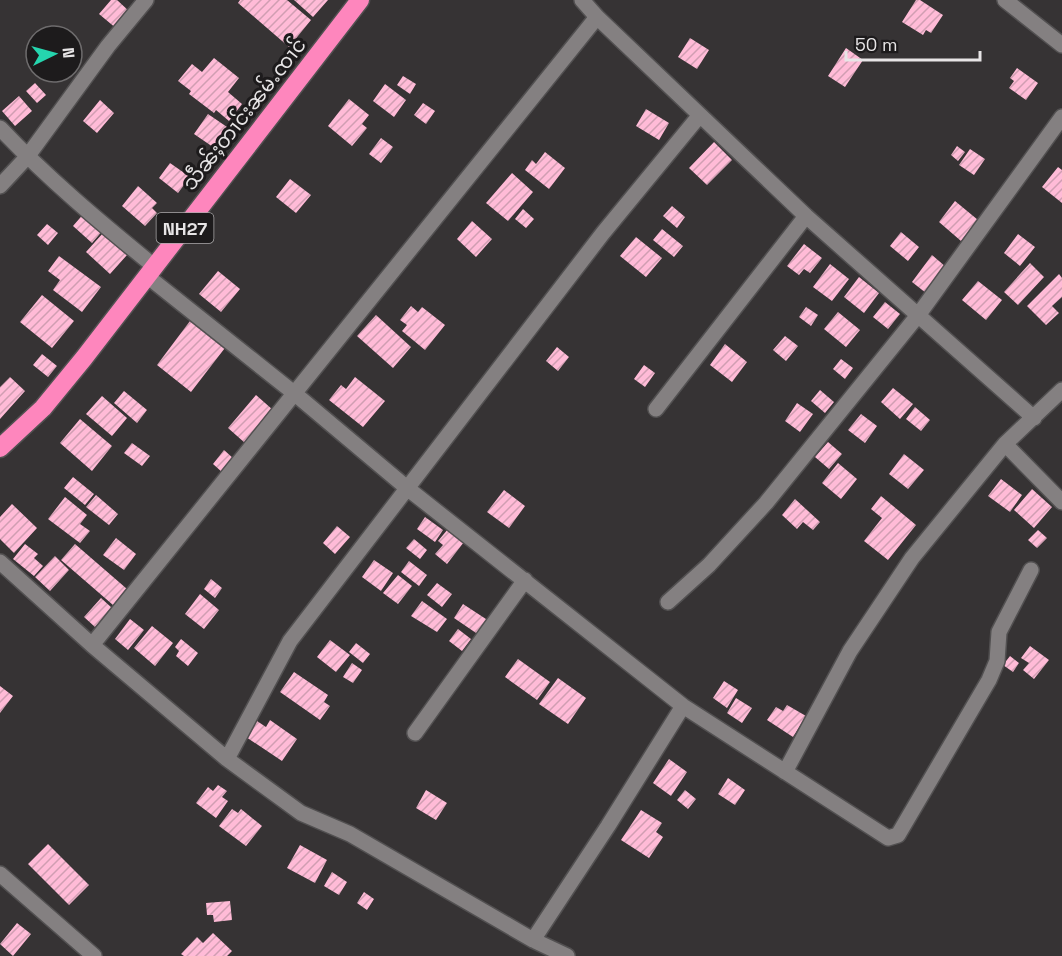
<svg xmlns="http://www.w3.org/2000/svg" width="1062" height="956" font-family="'Space Grotesk','Noto Sans Myanmar',sans-serif">
<defs>
<pattern id="building-hatch" width="6" height="6" patternUnits="userSpaceOnUse" patternTransform="scale(1.5)"><rect width="6" height="6" fill="#ffbbd7"/><path d="M-1 1l2-2M0 6l6-6M5 7l2-2" fill="none" stroke="#d09eb2"/></pattern>
</defs>
<rect width="100%" height="100%" fill="#363334"/>
<path fill="url(#building-hatch)" d="M111,0H117L130,12L117,29L99,14Z
M240,0H287L311,20L289,47L238,3Z
M294,0H328L313,17Z
M916,0H920L943,15L931,33L926,30L923,35L902,22Z
M690,38L709,50L697,69L678,57Z
M846,48L863,60L845,87L828,76Z
M214,58L239,78L228,92L242,104L229,121L216,110L214,113L189,94L191,91L178,81L192,64L202,72Z
M1017,68L1038,83L1026,100L1009,88L1014,81L1010,78Z
M403,76L416,84L410,94L397,85Z
M35,83L46,95L37,103L26,91Z
M385,84L406,100L394,117L373,101Z
M19,96L32,111L15,126L2,111Z
M349,99L369,115L362,124L367,128L352,146L328,126Z
M100,100L114,113L97,133L83,121Z
M423,103L435,111L426,124L414,115Z
M646,109L669,123L659,140L636,126Z
M208,114L227,127L213,147L194,134Z
M381,138L393,147L381,163L369,154Z
M714,142L732,160L707,185L689,168Z
M957,146L965,152L958,161L951,155Z
M970,149L985,159L974,175L959,165Z
M545,152L565,168L549,189L525,170L532,160L536,164Z
M170,163L190,177L178,193L159,178Z
M1058,167L1062,170V203L1042,187Z
M512,173L533,192L508,221L486,203Z
M290,179L311,195L296,213L276,197Z
M138,186L157,203L152,208L157,213L145,226L122,206Z
M955,201L978,220L961,241L939,222Z
M672,206L685,217L677,228L663,216Z
M523,209L534,219L526,228L515,219Z
M85,212L104,229L92,243L73,226Z
M472,221L492,239L476,257L457,239Z
M47,224L58,233L48,245L37,235Z
M662,229L683,246L674,257L653,240Z
M901,232L919,247L908,261L890,246Z
M103,233L127,255L110,274L86,252Z
M1018,234L1035,247L1020,266L1004,253Z
M636,237L662,258L646,277L620,256Z
M804,244L822,258L810,273L804,269L799,275L787,266Z
M932,255L946,267L926,293L912,282Z
M59,256L101,287L82,312L53,290L60,280L48,271Z
M1030,263L1044,277L1018,305L1004,292Z
M830,264L849,279L832,301L813,287Z
M218,271L240,289L221,312L199,294Z
M1059,274L1062,278V297L1052,306L1059,313L1046,325L1027,306Z
M859,277L879,293L864,313L844,297Z
M978,281L1002,300L986,320L962,300Z
M42,295L74,321L52,348L20,322Z
M885,302L900,314L888,329L873,317Z
M411,306L418,312L422,307L445,325L425,350L402,331L407,325L400,320Z
M806,307L818,315L811,326L799,317Z
M838,312L860,330L846,347L824,329Z
M376,315L411,347L393,368L357,336Z
M193,317L228,344L191,392L157,365Z
M785,336L798,346L786,361L773,350Z
M725,344L747,362L732,382L710,365Z
M557,347L569,357L558,371L546,361Z
M42,354L57,366L48,377L33,365Z
M841,359L853,368L845,379L833,369Z
M644,365L655,373L645,387L634,379Z
M10,377L25,391L0,419V387Z
M355,377L385,401L363,427L329,400L341,385L346,389Z
M893,388L913,404L900,419L881,402Z
M820,390L834,402L825,413L811,401Z
M124,391L147,410L137,423L114,403Z
M256,395L273,410L245,443L228,428Z
M102,396L127,418L112,436L86,414Z
M797,403L813,414L800,432L785,421Z
M915,407L930,420L921,431L906,419Z
M861,414L877,426L865,443L848,430Z
M80,419L112,446L92,471L60,443Z
M828,442L842,454L829,469L815,457Z
M132,443L150,456L142,466L124,453Z
M224,450L234,459L223,473L213,464Z
M904,454L924,470L908,489L889,474Z
M838,463L857,479L841,499L822,483Z
M73,477L94,494L85,505L64,488Z
M1001,479L1022,495L1010,512L988,496Z
M1032,489L1052,507L1034,528L1014,510Z
M504,490L525,506L509,528L487,512Z
M96,495L118,514L109,525L86,507Z
M881,496L916,525L888,560L864,541L882,518L871,509Z
M65,497L87,515L80,524L90,531L80,543L48,519Z
M795,499L820,522L813,530L803,522L797,529L782,515Z
M12,504L37,528L14,553L0,539V517Z
M425,517L443,530L435,542L417,529Z
M337,526L350,537L335,554L323,543Z
M448,529L464,542L447,564L435,554L443,545L438,541Z
M1038,530L1047,538L1037,548L1028,540Z
M116,538L136,554L124,570L103,555Z
M414,539L427,550L420,559L406,548Z
M25,544L38,554L34,558L43,566L34,576L13,559Z
M75,544L127,589L113,605L61,560Z
M55,556L69,570L50,591L35,577Z
M374,560L393,573L381,591L362,577Z
M409,561L427,575L419,586L401,572Z
M398,575L412,586L398,604L383,593Z
M211,579L222,588L215,598L204,589Z
M437,583L452,594L442,607L427,595Z
M200,594L219,610L204,629L185,614Z
M101,598L112,608L95,627L84,617Z
M422,601L447,619L437,632L411,616Z
M463,604L489,621L479,635L454,618Z
M130,619L144,630L128,650L115,639Z
M152,626L173,643L155,666L134,648Z
M458,629L471,639L462,651L449,641Z
M181,639L198,653L188,666L176,656L179,651L175,647Z
M330,640L350,655L336,672L317,657Z
M356,643L370,654L363,663L349,652Z
M1030,646L1049,660L1034,679L1023,670L1029,663L1021,658Z
M1010,656L1019,663L1013,672L1003,665Z
M518,659L550,682L537,700L505,677Z
M352,663L362,670L353,683L343,677Z
M294,672L328,695L324,702L330,706L320,720L280,692Z
M558,678L586,698L568,724L539,704Z
M724,681L738,690L727,708L713,698Z
M0,686L13,696L0,713Z
M736,698L752,708L742,723L727,713Z
M787,705L806,716L793,737L767,720L776,707L783,711Z
M270,720L297,739L282,761L246,737L257,721L266,727Z
M669,759L687,772L671,796L653,783Z
M728,778L745,790L735,805L718,794Z
M218,785L227,791L222,797L228,801L216,818L196,803L208,787L213,791Z
M426,790L447,803L436,820L416,808Z
M685,790L696,799L688,809L677,800Z
M232,809L238,813L241,809L262,826L246,846L219,826Z
M641,810L662,823L656,832L663,837L649,858L621,840Z
M48,844L89,885L69,905L28,864Z
M300,845L327,860L315,883L287,868Z
M332,872L347,882L339,895L324,886Z
M364,892L374,899L367,910L357,903Z
M230,901L232,920L214,922L213,915H207L206,903Z
M17,923L31,934L13,956L0,944Z
M213,933L232,951L227,956H184L181,954L197,937L203,943Z"/>
<g fill="none" stroke-linecap="round" stroke-linejoin="round">
<defs>
<path id="street" d="M582,0L597,17L806,216L1034,418
M1005,0L1062,45
M0,128C47,178 101,223 155,267
M0,186L27,157L108,46L146,0
M147,276L294,393L407,488L683,706L888,838L898,835L989,680L997,661L999,632L1031,570
M656,409L806,216
M1005,444L1062,502
M0,562L92,645L227,759L301,813L350,834L533,940L567,956
M668,602L709,565L766,503L919,314L1062,117
M92,645L597,17
M415,733L525,580
M227,759L290,641L603,233L700,115
M785,772L850,651L912,558L1005,444L1062,390
M0,874L94,956
M533,940L608,826L683,706"/>
<path id="highway" d="M0,448L43,408L84,358L360,0"/>
</defs>
<use href="#street" stroke="#525051" stroke-width="18"/>
<use href="#highway" stroke="#525051" stroke-width="21"/>
<use href="#street" stroke="#848081" stroke-width="15"/>
<use href="#highway" stroke="#fe86bd" stroke-width="18"/>
</g>
<g text-anchor="middle" dominant-baseline="central" stroke-width="6" stroke-linejoin="round" paint-order="stroke">
<rect fill="#1d1b1c" stroke="#aaa8a9" stroke-width="1.5" x="156.5" y="213" width="57" height="30" rx="4.5"/>
<g font-size="18" font-weight="bold" fill="#e7e5e6">
<text x="185" y="228">NH27</text>
</g>
<g font-size="20" fill="#e7e5e6" stroke="#1d1b1c">
<text transform="translate(244 114) rotate(-52)">သဵၼ်ႈတၢင်းၼမ်ႉၸၢင်</text>
</g>
</g>
<g transform="translate(54 54) rotate(85)"><circle r="28" fill="#1d1b1c" stroke="#6e6c6d" stroke-width="1.5"/>
<path d="M0-4.5L10 22L0 15L-10 22Z" fill="#25d5ae"/>
<text y="-9" font-size="16" font-weight="bold" text-anchor="middle" fill="#e7e5e6">N</text>
</g>
<path d="M846 51v9h134v-9" fill="none" stroke="#e7e5e6" stroke-width="3"/>
<text x="855" y="51" font-size="18" fill="#e7e5e6" stroke="#1d1b1c" stroke-width="4.5" paint-order="stroke">50 m</text>
</svg>
